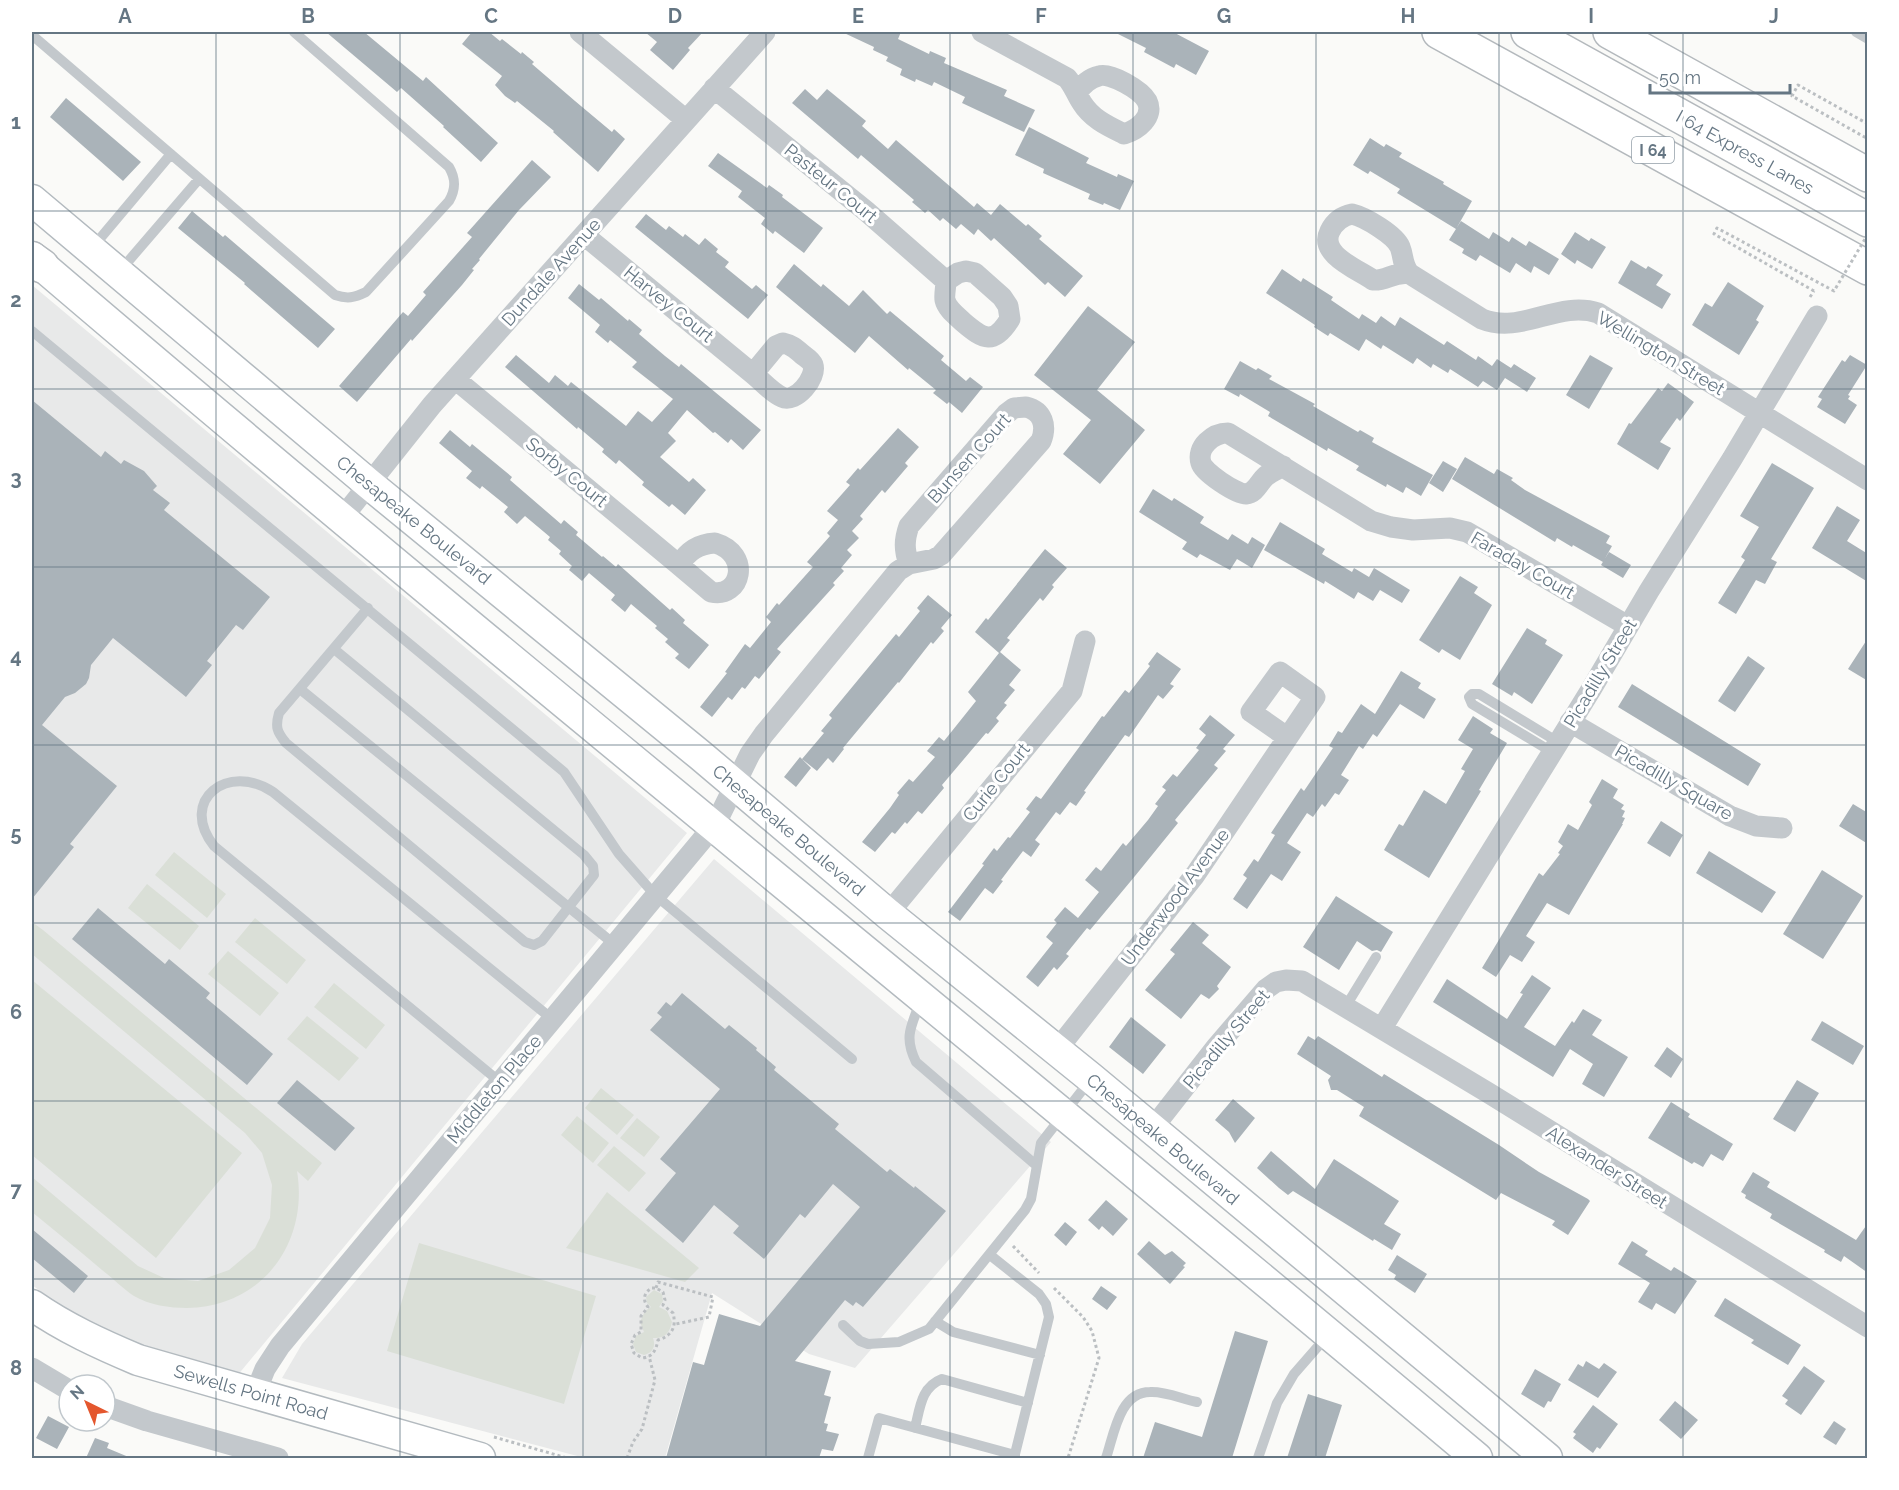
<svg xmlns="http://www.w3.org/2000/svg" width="1899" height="1490" font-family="Raleway,sans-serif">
<rect width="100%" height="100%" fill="#fafaf8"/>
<path fill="#e8e9e9" d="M32,285L687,833L237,1376L124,1341L65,1309L32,1285Z
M714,859L1051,1142L855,1368L809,1354L712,1293L665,1458H585L282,1378L302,1344Z"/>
<path fill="#dadfd7" d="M174,852L226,894L207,918L155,875Z
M147,884L199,926L180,950L128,908Z
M255,918L306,960L287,984L235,942Z
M32,922L43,930L322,1163L308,1181L297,1171C309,1243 262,1307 187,1308C170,1308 149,1305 134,1296C123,1289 113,1278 102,1270C79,1250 55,1231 32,1212V1177L138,1266L164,1278L198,1281L229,1270L255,1248L270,1218L272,1185L262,1153L245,1133L32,954Z
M228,951L279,993L260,1016L208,974Z
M32,980L242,1153L156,1258L32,1155Z
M334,983L385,1025L366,1049L314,1007Z
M307,1016L359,1058L339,1081L287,1039Z
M601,1088L634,1115L617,1135L585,1108Z
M577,1116L609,1143L593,1163L561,1135Z
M637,1118L660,1137L644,1157L620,1138Z
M614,1146L646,1173L629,1192L597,1165Z
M607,1192L699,1268L685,1282L566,1248Z
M419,1243L596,1296L564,1404L387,1351Z
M654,1290L662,1294L663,1301L659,1307L667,1311L672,1322C670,1333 664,1339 653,1338C656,1346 653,1353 644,1355L636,1352L633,1344L636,1336L644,1332L640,1322L645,1311L651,1307L647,1303L646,1297Z"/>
<path fill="#aab3b9" d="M326,32H364L423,81L426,77L498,143L481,162L443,127L444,126L401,88L397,92Z
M472,32H489L500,41L502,39L521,54L522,52L534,62L532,64L575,101L612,132L614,129L625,139L598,172L553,132L554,131L517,101L515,103L505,96L495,85L502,76L462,44Z
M645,32H703L688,48L690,50L673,70L650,50L657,42Z
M842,32H901L898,39L929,54L930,51L946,58L944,63L1007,90L1004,96L1035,110L1024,132L962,103L965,97L934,82L932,86L916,79L915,82L900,75L902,69L886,61L888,57L873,50L874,47Z
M1114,32H1173L1209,51L1196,75L1176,64L1174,68L1144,52L1146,48Z
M805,89L817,100L827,89L866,121L862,126L888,149L896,140L974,207L977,203L991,215L1000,204L1026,226L1028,224L1042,236L1039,239L1083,276L1065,297L1048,282L1045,285L994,238L991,241L978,229L974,235L961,224L956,229L943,218L940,221L928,210L925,213L912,202L914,200L861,155L858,159L792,103Z
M66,98L141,162L123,181L50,117Z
M1029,127L1089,158L1086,163L1117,177L1118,174L1134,181L1120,210L1104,203L1103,205L1088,199L1090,194L1043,173L1044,169L1015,155Z
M1370,138L1384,147L1386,144L1402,153L1399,157L1444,182L1443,184L1472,201L1456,229L1397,193L1400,189L1370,171L1368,174L1353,165Z
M718,153L767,188L769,185L783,195L782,197L823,228L804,253L775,231L773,234L761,224L765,218L738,197L742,191L708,166Z
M532,160L551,177L519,210L479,259L480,260L472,269L474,270L462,285L412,341L411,339L357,402L339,386L403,312L408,316L426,295L423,292L472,237L467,233Z
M192,211L223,237L225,235L335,329L318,348L244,284L245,283L178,228Z
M646,214L666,230L669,226L683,237L685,234L699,245L705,238L718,249L716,252L729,262L725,267L752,289L756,285L768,295L748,319L635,227Z
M1461,221L1489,239L1493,232L1509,242L1512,237L1526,246L1529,241L1559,259L1549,275L1534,266L1531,273L1516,263L1510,273L1480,255L1476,261L1462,253L1464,249L1449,240Z
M1575,232L1589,241L1591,238L1606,247L1592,269L1577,260L1575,264L1561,254Z
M1631,260L1646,269L1648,266L1663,275L1656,285L1671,294L1662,309L1618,283Z
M794,264L821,287L823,284L849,306L863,290L887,314L890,311L944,356L941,360L966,381L970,377L983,387L962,413L949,402L947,404L933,393L936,390L909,368L908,370L869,336L855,353L776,287Z
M1282,269L1301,282L1303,278L1333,297L1331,300L1359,319L1362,314L1376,323L1381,316L1395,326L1400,317L1444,345L1447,341L1476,360L1478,356L1492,366L1497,359L1511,368L1514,364L1536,378L1527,392L1505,378L1497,390L1483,381L1478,387L1450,369L1448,373L1433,364L1431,368L1417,358L1413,364L1383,345L1381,349L1366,339L1359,351L1330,333L1328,336L1314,327L1315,325L1266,293Z
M1728,282L1764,306L1756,320L1759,322L1739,355L1692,325L1705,303L1712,307Z
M579,284L599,300L601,298L628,321L629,319L642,330L639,334L665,356L679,367L681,364L761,430L743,450L731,439L728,443L715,432L713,433L687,410L668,433L676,441L660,457L689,482L693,478L706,490L685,515L672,504L669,507L642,485L644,482L619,460L616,464L602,452L604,449L578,427L577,429L505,367L516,355L549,383L555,375L568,386L571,382L626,426L638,411L652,422L673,399L632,367L637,362L610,340L608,343L595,332L600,325L568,298Z
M1088,306L1135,342L1097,390L1145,430L1100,484L1063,454L1091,420L1034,375Z
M1590,355L1613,368L1589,409L1566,395Z
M1850,355L1867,365L1848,395L1850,396L1848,399L1857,405L1845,424L1817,407L1822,399L1818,397L1842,360L1845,362Z
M1240,361L1256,370L1258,368L1272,376L1269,379L1315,404L1313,406L1358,432L1360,430L1374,438L1372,442L1433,475L1421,496L1406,487L1403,493L1387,484L1386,487L1356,470L1359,466L1328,448L1327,451L1268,416L1270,412L1240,394L1239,397L1224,389Z
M1668,383L1694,402L1680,421L1677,418L1660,442L1671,448L1658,470L1617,444L1629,423L1631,424L1658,388L1662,391Z
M32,400L101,457L105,451L121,464L124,460L144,471L157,486L153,490L170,503L164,510L270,597L243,630L236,625L207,661L212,665L186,697L113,638L91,665L89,678L86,684L75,693L65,697L42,725L117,786L70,844L74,847L32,899Z
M898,428L919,447L905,463L908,466L885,493L882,490L860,516L863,519L852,531L859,538L847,550L852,555L841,568L844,571L833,583L835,585L777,649L781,652L759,679L755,676L745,689L742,687L732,700L728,697L712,717L700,707L727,673L725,672L745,644L750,648L771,622L766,617L777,603L779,605L813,567L807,562L830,536L827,533L838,520L827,511L850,485L846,482L858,468L860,470Z
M450,430L470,447L472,444L512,477L510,480L561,524L564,520L578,532L576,535L602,557L603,556L616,567L618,564L670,610L672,608L685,620L683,623L709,645L689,669L675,658L679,654L665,642L668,639L655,628L657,626L631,604L625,612L611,600L615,595L589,573L582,581L569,570L572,566L559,554L561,551L548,540L550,537L525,516L517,524L504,512L508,507L482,486L480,489L466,478L472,471L439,443Z
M1465,457L1494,474L1497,469L1513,478L1511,480L1525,490L1610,536L1606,543L1612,546L1603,562L1573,545L1572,547L1557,538L1555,542L1452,479Z
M1443,461L1457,469L1443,492L1429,483Z
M1772,463L1814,488L1771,559L1777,562L1765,584L1756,580L1736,614L1718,603L1745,560L1741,557L1759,527L1740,516Z
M1153,489L1172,501L1174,498L1204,517L1200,523L1228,540L1232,534L1248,544L1252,537L1265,545L1252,568L1237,559L1230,570L1200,554L1197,558L1182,549L1187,542L1139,512Z
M1837,506L1860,520L1847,541L1868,554V582L1812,548Z
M1280,522L1325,549L1322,554L1352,572L1354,568L1369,577L1374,568L1410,590L1402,603L1380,590L1373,601L1358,592L1354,599L1325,581L1324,584L1264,550Z
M1045,549L1067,568L1052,585L1054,587L1043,601L1040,598L1007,638L1010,640L1000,652L1021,670L1009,685L1015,690L1004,703L1007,705L996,718L999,721L988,734L986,733L942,785L944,788L922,814L918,811L907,824L905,822L895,834L892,832L875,852L862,842L890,808L899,795L897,793L909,779L913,782L935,757L927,751L939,737L944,741L976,701L968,692L999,653L975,632L986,618L988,620Z
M1609,552L1631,565L1623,578L1601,565Z
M1460,576L1478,587L1474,593L1492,605L1460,660L1442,649L1439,653L1419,640Z
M928,595L952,615L941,628L944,631L933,644L931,642L899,683L898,682L843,748L844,749L833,763L828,758L817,771L802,759L824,733L821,731L832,718L829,715L896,634L899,637L920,611L917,608Z
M1527,628L1547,640L1545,644L1563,655L1532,704L1514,692L1512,696L1492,684Z
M1868,638V681L1848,669Z
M1157,652L1181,669L1170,684L1174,686L1163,699L1158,695L1129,737L1125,735L1084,791L1086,792L1076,806L1070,802L1060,815L1056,812L1035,840L1040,844L1031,857L1023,851L1001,880L1003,881L993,894L985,888L960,921L948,912L984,865L982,864L994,848L997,851L1008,837L1010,838L1030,812L1026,809L1036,796L1041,799L1102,716L1104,717L1125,690L1129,693L1150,666L1148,664Z
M1748,656L1765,668L1735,712L1718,701Z
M1401,671L1421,683L1418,688L1436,699L1424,719L1400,704L1377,737L1373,734L1363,749L1359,746L1341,775L1349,780L1339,795L1335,793L1325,807L1322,804L1313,817L1307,813L1287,843L1301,852L1282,881L1271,874L1247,909L1233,899L1247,878L1243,875L1254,859L1258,862L1275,835L1271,833L1301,788L1304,791L1333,748L1329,746L1338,731L1342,733L1361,704L1375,714Z
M1632,684L1761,764L1748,786L1618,707Z
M1210,715L1235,735L1223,749L1226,751L1214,765L1218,768L1175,820L1178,823L1135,876L1090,930L1087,928L1066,954L1069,956L1057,970L1054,967L1038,987L1026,977L1053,943L1046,937L1057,923L1054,920L1065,907L1078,918L1099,892L1085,880L1096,867L1101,871L1123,843L1126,846L1148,820L1158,806L1155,804L1166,790L1162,787L1173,774L1177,777L1199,750L1196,748L1206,735L1199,729Z
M1473,716L1493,729L1490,733L1507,743L1479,790L1481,791L1429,878L1384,850L1399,824L1403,826L1424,790L1446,804L1465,771L1461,769L1473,749L1458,740Z
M800,757L811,768L796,787L784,777Z
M1602,779L1618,789L1613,798L1624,805L1621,809L1625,811L1622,817L1625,818L1622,824H1623L1569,915L1547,903L1526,936L1535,942L1522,962L1510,955L1496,977L1482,968L1539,873L1543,876L1560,854L1558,853L1563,846L1558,842L1568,824L1578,830L1592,805L1589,802Z
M1853,804L1868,813V844L1839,826Z
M1661,821L1683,835L1670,857L1647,843Z
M1709,851L1776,892L1762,913L1696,873Z
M1822,870L1863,896L1823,959L1783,934Z
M1336,896L1393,932L1381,952L1377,950L1372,951L1357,941L1339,970L1303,947Z
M98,908L165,964L169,959L210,993L206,998L273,1054L247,1085L72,939Z
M1193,922L1209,935L1202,943L1231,967L1217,986L1219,989L1209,999L1201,994L1181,1019L1145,990L1175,954L1170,950Z
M1532,975L1551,988L1524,1027L1555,1046L1572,1021L1574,1023L1583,1009L1602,1020L1592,1035L1628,1057L1604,1097L1582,1084L1593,1064L1570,1049L1553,1077L1433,1002L1447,979L1507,1019L1523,994L1520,993Z
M682,993L725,1029L729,1025L757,1048L756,1050L776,1067L774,1070L839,1124L835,1129L887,1172L890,1169L914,1188L915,1186L946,1211L863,1307L856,1302L853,1306L845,1300L795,1361L831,1371L824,1395L831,1397L824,1423L828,1424L826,1431L839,1434L833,1451L822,1449L819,1458H666L693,1362L704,1365L719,1314L760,1326L860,1207L833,1184L805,1218L800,1214L764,1259L733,1233L739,1226L714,1205L683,1243L645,1210L676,1173L660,1159L720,1089L650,1030L662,1017L657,1013L666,1002L671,1006Z
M1131,1017L1166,1045L1143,1074L1109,1047Z
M1822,1021L1864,1046L1853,1065L1811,1040Z
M1308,1036L1315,1040L1318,1036L1382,1077L1384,1074L1499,1145L1539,1172L1588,1199L1590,1201L1568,1235L1552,1225L1555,1221L1501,1193L1496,1200L1359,1116L1364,1107L1337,1090H1331L1328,1080L1331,1076L1297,1054Z
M1667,1047L1683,1059L1671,1078L1654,1066Z
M297,1080L355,1128L335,1151L277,1103Z
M1797,1080L1819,1093L1795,1132L1773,1119Z
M1233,1099L1255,1118L1235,1143L1229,1132L1215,1120Z
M1671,1102L1690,1114L1688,1117L1733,1144L1723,1161L1711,1154L1703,1167L1694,1162L1692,1164L1648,1138Z
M1271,1151L1315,1189L1334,1159L1399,1201L1384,1224L1401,1234L1392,1250L1374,1239L1373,1241L1293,1191L1288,1195L1279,1188L1257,1168Z
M1753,1172L1770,1182L1767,1187L1856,1240L1868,1223V1273L1844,1256L1841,1262L1824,1252L1825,1250L1770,1218L1772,1214L1745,1198L1746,1195L1741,1192Z
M1106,1200L1128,1219L1113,1236L1102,1226L1099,1230L1088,1220Z
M1065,1222L1077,1232L1066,1246L1054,1235Z
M32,1229L88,1276L74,1293L32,1258Z
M1149,1241L1165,1255L1172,1251L1186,1263L1183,1266L1185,1267L1170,1284L1137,1254Z
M1632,1241L1648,1251L1645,1255L1671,1271L1674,1267L1697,1281L1675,1314L1656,1303L1652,1310L1638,1302L1650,1283L1618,1264Z
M1397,1255L1427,1274L1415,1293L1394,1279L1396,1275L1388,1270Z
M1101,1286L1117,1297L1107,1310L1092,1299Z
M1725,1298L1801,1345L1788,1365L1751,1343L1754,1340L1714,1316Z
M1235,1331L1268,1341L1232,1458H1143L1155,1422L1202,1437Z
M1586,1361L1599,1369L1604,1363L1617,1372L1598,1398L1568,1380L1578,1364L1583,1367Z
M1804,1366L1825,1381L1801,1415L1785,1404L1788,1400L1782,1396Z
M1535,1369L1561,1384L1551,1402L1548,1401L1544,1408L1521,1394Z
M1308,1394L1342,1405L1325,1458H1287Z
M1675,1401L1698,1420L1681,1439L1659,1420Z
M1593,1405L1618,1424L1600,1449L1597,1447L1593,1453L1573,1438L1576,1434L1573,1432Z
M48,1416L69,1427L57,1449L36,1438Z
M1834,1421L1846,1429L1836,1445L1823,1437Z
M95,1438L109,1443L107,1448L131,1458H86Z"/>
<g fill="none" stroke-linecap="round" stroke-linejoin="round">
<defs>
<path id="secondary" d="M32,200L369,484L700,755L888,914L1091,1078L1547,1458
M32,257C508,664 998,1055 1477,1458
M32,1305C65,1328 100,1344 138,1360L480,1458"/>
<path id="highway" d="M1439,32L1868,268
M1528,32L1868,220
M1610,32L1868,175
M32,259L42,266"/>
</defs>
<use href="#secondary" stroke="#b3babf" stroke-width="33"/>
<use href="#highway" stroke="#b4b9bd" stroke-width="36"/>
<path stroke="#bbbfc2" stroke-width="3" stroke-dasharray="3 3" stroke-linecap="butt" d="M1868,124L1798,85L1792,96L1868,139
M1810,297L1814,291
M1013,1246L1039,1273
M652,1288H656L663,1292L665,1300L663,1305L673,1313C677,1328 671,1336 658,1340C656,1350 653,1357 642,1358L634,1353L631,1344L635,1335L641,1332V1316L648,1307C642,1300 644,1292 652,1288Z
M656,1288L658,1282L713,1297L709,1317L676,1324
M1054,1288L1083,1317L1092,1331L1099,1358L1068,1458
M494,1437L567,1458
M627,1458L633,1442L642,1429L655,1380L649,1356"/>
<path stroke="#c3c8cc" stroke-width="10" d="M1856,32L1868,39
M32,35L335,295C347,299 354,298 366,292L449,201C456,189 456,179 449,167L294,32
M92,248L171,154
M119,272L199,179
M32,331L564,772L619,854L655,895L852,1059
M334,649L584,855L593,866L594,875L542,941L534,945L525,942L286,743C277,732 275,727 279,713L368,608
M300,689L614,944
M1552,752L1472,704L1469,697L1472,694H1479L1558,742
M921,1000C912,1025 903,1036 916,1062L1037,1166
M1346,1006L1376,957
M500,1082L214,846C178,800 228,762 273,792L552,1019
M990,1255L1039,1294L1046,1304L1049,1317L1014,1458
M935,1321L953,1332L1040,1355
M843,1325L860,1341L868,1344L899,1342L929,1329L1025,1210L1031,1199L1041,1143L1091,1079
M915,1428C920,1408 921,1387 942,1379L1028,1403
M868,1458L879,1418L1015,1455
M1106,1458C1114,1435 1119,1392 1150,1392C1165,1391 1182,1399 1197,1402
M1258,1458L1277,1403L1294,1374L1328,1335"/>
<path stroke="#c3c8cc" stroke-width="21" d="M580,32L686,120
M982,32L1067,78C1074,86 1076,94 1082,103C1092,119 1108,126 1124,134C1137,130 1155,117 1147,101C1141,90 1110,72 1099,76C1089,78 1083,85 1077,92
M714,88L866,211L946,281
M1352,214C1365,217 1395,235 1400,247C1404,257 1402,266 1410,274C1394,271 1387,281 1373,280C1357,269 1318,254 1330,231C1335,221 1342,216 1352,214Z
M584,235L753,374
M966,271L975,273L1002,297L1008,306L1010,319C994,345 984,340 963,322C957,316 947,309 945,300C944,295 946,287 946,281L958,273Z
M1410,274L1482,319C1521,335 1558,300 1598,313L1868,480
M783,343C792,345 796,349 803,355C807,358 811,360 813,365C817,377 796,404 782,397C772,393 762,381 753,374L776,346Z
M455,379L679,565
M1026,407C1043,411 1047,426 1041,441L941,555L934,559L909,564C904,550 904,540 909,526L1006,414L1014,408Z
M1283,466C1278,469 1271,472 1266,476C1259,482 1256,493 1246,494C1236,494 1203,472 1201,463C1196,447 1213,433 1228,433L1371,521L1391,527L1413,530L1450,528L1467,532L1628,626
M342,518L432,405L765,32
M715,543C752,554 741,599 711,592L679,565C688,551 698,544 715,543Z
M1570,722L1730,816L1756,826L1782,828
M888,914L1072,691L1085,641
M1382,1028L1592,688L1649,591L1732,459L1817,316
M1056,1051L1195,875L1315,697L1280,672L1251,712L1287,737
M1152,1129L1217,1046L1266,989L1276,982L1286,980L1302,981L1487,1092L1868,1327
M32,1368L69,1390
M255,1394L265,1369L280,1346L702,840L721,813L750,754L764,734L898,571L909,564
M105,1406L147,1421L278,1458"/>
<use href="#secondary" stroke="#fff" stroke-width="30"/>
<use href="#highway" stroke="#fff" stroke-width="33"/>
<path stroke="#bbbfc2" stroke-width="3" stroke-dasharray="3 3" stroke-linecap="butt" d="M1814,291L1714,234L1717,228L1834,291L1868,234"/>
</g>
<path fill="none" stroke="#657683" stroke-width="1.5" stroke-opacity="0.55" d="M216,32V1458M400,32V1458M583,32V1458M766,32V1458M950,32V1458M1133,32V1458M1316,32V1458M1499,32V1458M1683,32V1458M32,211H1868M32,389H1868M32,567H1868M32,745H1868M32,923H1868M32,1101H1868M32,1279H1868"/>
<g text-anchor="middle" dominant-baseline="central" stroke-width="6" stroke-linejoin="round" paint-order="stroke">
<rect fill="#fff" stroke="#939fa8" stroke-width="1.5" x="1632" y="137" width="42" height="26" rx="4.5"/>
<g font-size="16" font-weight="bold" fill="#657683">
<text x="1653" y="150">I 64</text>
</g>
<g font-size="18" fill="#657683" stroke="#fff">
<text transform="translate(1745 152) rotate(29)">I 64 Express Lanes</text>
<text transform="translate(831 183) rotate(39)">Pasteur Court</text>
<text transform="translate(551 272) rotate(-48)">Dundale Avenue</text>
<text transform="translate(669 304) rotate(39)">Harvey Court</text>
<text transform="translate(1661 353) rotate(31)">Wellington Street</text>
<text transform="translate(969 458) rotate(-48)">Bunsen Court</text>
<text transform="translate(567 472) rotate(39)">Sorby Court</text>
<text transform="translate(414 520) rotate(39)">Chesapeake Boulevard</text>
<text transform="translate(1523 565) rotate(30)">Faraday Court</text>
<text transform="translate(1600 673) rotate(-59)">Picadilly Street</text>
<text transform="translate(996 782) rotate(-51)">Curie Court</text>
<text transform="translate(1674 782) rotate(30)">Picadilly Square</text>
<text transform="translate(789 830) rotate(40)">Chesapeake Boulevard</text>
<text transform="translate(1175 897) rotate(-53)">Underwood Avenue</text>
<text transform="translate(1226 1039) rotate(-50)">Picadilly Street</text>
<text transform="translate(494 1089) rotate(-50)">Middleton Place</text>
<text transform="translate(1163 1139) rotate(40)">Chesapeake Boulevard</text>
<text transform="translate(1607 1167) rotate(32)">Alexander Street</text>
<text transform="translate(251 1392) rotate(16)">Sewells Point Road</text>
</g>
</g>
<rect width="1899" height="1490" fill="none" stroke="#ffffff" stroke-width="66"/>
<g transform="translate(87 1403) rotate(317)"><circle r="28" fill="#ffffff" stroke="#c1c8cd" stroke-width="1.5"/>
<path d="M0-4.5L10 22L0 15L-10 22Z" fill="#e4572e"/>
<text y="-9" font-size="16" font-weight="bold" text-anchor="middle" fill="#657683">N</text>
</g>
<path d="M1650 84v9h140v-9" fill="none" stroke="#657683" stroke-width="3"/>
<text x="1659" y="84" font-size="18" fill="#657683" stroke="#ffffff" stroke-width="4.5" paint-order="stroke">50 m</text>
<rect x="33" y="33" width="1833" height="1424" fill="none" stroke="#657683" stroke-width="2"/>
<g font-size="20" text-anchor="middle" font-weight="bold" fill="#657683">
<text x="125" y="23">A</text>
<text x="308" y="23">B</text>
<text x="491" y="23">C</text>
<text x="675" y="23">D</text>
<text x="858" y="23">E</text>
<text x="1041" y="23">F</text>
<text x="1224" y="23">G</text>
<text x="1408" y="23">H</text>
<text x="1591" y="23">I</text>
<text x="1774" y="23">J</text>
<text x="16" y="129">1</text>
<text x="16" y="307">2</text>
<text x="16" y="485">3</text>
<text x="16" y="663">4</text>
<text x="16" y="841">5</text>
<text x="16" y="1019">6</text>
<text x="16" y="1197">7</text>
<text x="16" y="1375">8</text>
</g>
</svg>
